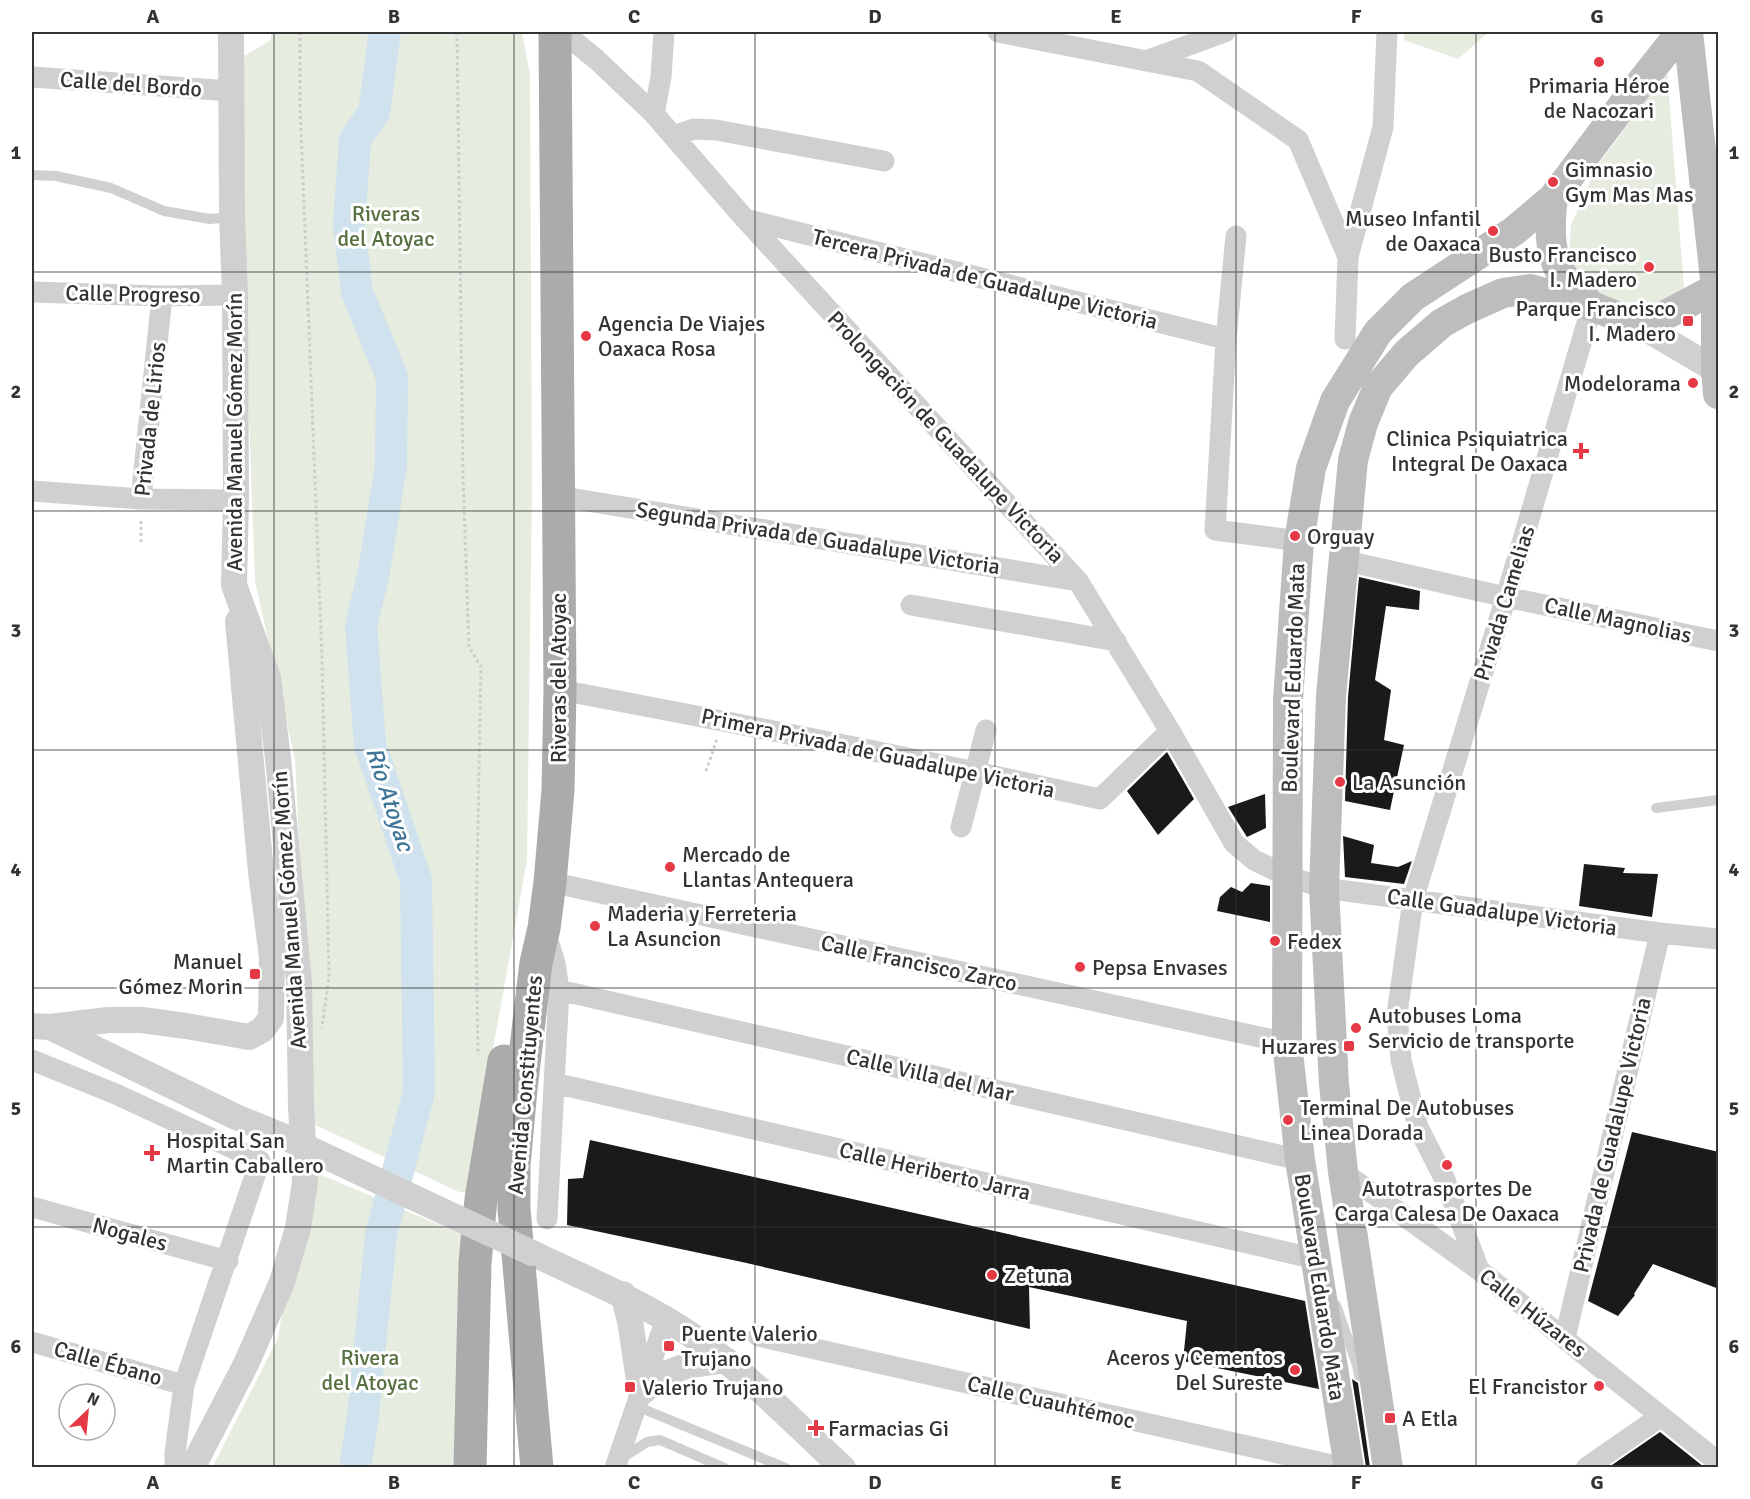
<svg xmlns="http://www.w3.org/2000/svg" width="1750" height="1499" font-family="Signika,sans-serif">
<rect width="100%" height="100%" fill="#fff"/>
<path fill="#e6ecdf" d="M271,32H522L530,74L532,491L527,860L467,1193L459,1192L313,1124L295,760L255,581L242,226L244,56L271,40Z
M1404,32H1489L1458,59L1404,40Z
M1667,71L1684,287L1671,300L1644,305L1606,299L1574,271L1569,253L1571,225L1596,168Z
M305,1168L468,1237L467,1467L212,1468L278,1338Z"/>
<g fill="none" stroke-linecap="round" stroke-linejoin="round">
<path stroke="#cfe2ee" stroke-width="32" d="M355,1468L363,1416L381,1235L419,1092L416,880L370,745L361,625L374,572L391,465L392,377L357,292L349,225L355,140L374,112L385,32"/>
</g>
<path fill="#1a1a1a" d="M1359,577L1420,591L1419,610L1386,606L1375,680L1391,690L1384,740L1404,745L1390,810L1345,801L1348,697Z
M1167,752L1194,799L1158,835L1127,791Z
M1265,794L1266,828L1247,837L1228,807Z
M1343,836L1374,845L1371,863L1398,867L1412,861L1404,884L1345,877Z
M1584,864L1625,868L1623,873L1658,874L1652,917L1579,906Z
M1251,883L1270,886V922L1217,911L1220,897L1231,887L1242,892Z
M1632,1132L1719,1152V1289L1653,1264L1634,1294L1635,1295L1618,1316L1588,1301Z
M590,1140L1305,1301L1319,1389L1183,1361L1187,1321L1029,1287L1030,1329L742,1262L567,1225L568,1179L583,1178Z
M1352,1379L1358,1383L1370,1467H1366Z
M1660,1432L1704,1467H1609Z"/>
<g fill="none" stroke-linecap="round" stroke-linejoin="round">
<path stroke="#cdcdcd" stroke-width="3" stroke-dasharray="3 3" stroke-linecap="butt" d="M300,32V104L322,657L329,977L322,1028
M457,32L463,476L469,647L481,667L476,928L478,1055
M141,542V519
M706,771L717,739"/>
<path stroke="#d0d0d0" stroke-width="10" d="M32,175L56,176L111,188L164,211L210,219L231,217
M1656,808L1718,800
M1336,1305L1357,1365L1359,1376
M636,1406L786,1468
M620,1459L647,1442L660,1440L725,1468"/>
<path stroke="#d0d0d0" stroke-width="21" d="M998,32L1198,71L1298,140L1348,257L1345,339
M555,37L564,38L575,42L597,60L654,114L745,219L1078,581L1170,731L1234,843L1254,860L1287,876L1324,888L1660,933L1718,939
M1148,60L1225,32
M32,77L231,91
M654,114L661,77L664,32
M674,136L694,129L716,130L884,161
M745,219L1226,339
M1236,236L1226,339L1215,530L1299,541
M1348,257L1383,127L1387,32
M32,292L162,296L235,295
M32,491L141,499L236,500
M557,496L1078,581
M141,499L162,296
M1342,560L1506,597L1718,641
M911,605L1116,641
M560,690C741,724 921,759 1100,799L1170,731
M961,827L986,730
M550,882L1287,1043
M546,934L555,963L559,990L547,1219
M559,990L1300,1160
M32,1060L118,1095L260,1161L184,1385L175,1453V1468
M554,1083L1316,1259
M1343,1172L1479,1270L1718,1462
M32,1207L228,1261
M1479,1270L1445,1180L1418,1127L1401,1060L1397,1014L1413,900L1506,597L1592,306
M758,1336L1345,1468
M1565,1338L1660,933
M32,1342L184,1385
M615,1468L666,1319
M1586,1468L1661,1416"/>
<path stroke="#d0d0d0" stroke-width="26" d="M1643,327L1716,370
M32,1026L50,1027L236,1117L280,1135
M50,1027L108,1020H142L186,1026L249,1037L262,1030L271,1018L272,957L261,872L238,621
M532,1253C586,1279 641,1301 691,1335C744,1370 795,1424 843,1468
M623,1294L630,1321L641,1393
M641,1393L665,1374L686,1366L726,1360
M192,1468L246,1364L282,1282L298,1228L305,1182L301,1106L299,982L278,758L268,678L234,585L236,500L235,295L232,217L231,32"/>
<path stroke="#bdbdbd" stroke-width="30" d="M1688,32L1716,288V370L1718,394
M1553,198C1550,221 1548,250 1560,271C1567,284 1582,296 1592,306
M1349,1468L1300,1160L1287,1043L1288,700L1299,541L1311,468L1335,401L1378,332L1413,297L1514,231L1553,198L1623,105L1681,32
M1388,1468L1343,1172L1334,1084L1324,888L1331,696L1353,460L1363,423L1378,387L1407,353L1442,323L1467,309L1503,293L1530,289L1592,306L1643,327L1718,287"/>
<path stroke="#ababab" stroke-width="33" d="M470,1468L475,1263L481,1199L504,1061
M537,1468L514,1209V1165L521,1089L536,963L544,928L550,882L558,790L560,690L555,32"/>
<path stroke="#d0d0d0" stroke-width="26" d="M280,1135L532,1253"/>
</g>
<path fill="none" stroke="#333" stroke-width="1.5" stroke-opacity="0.55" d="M274,32V1468M514,32V1468M755,32V1468M995,32V1468M1236,32V1468M1476,32V1468M32,272H1718M32,511H1718M32,750H1718M32,988H1718M32,1227H1718"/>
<g fill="#e63946" stroke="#fff" stroke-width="2">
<circle cx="1599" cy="62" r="6"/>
<circle cx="1553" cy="182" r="6"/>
<circle cx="1493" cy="231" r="6"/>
<circle cx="1649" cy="267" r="6"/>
<rect x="1682" y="315" width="12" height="12" rx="3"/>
<circle cx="586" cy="336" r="6"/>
<circle cx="1693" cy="383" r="6"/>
<path d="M1578 442h6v6h6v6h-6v6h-6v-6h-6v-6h6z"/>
<circle cx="1295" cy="536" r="6"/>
<circle cx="1340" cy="782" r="6"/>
<circle cx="670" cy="867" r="6"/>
<circle cx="595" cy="926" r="6"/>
<circle cx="1275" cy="941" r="6"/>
<circle cx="1080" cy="967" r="6"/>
<rect x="249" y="968" width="12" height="12" rx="3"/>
<circle cx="1356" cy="1028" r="6"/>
<rect x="1343" y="1040" width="12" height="12" rx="3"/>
<circle cx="1288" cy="1120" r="6"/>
<path d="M149 1144h6v6h6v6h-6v6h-6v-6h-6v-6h6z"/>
<circle cx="1447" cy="1165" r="6"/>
<circle cx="992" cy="1275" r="6"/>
<rect x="663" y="1340" width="12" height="12" rx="3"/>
<circle cx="1295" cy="1370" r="6"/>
<circle cx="1599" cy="1386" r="6"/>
<rect x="624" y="1381" width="12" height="12" rx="3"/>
<rect x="1384" y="1412" width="12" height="12" rx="3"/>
<path d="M813 1419h6v6h6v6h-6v6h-6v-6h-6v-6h6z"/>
</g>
<g text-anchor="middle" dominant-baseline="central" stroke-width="6" stroke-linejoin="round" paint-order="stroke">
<g font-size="22" fill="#333" stroke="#fff">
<text transform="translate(131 84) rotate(4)">Calle del Bordo</text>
<text transform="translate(985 279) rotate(14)">Tercera Privada de Guadalupe Victoria</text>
<text transform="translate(133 294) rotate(1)">Calle Progreso</text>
<text transform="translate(150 419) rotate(-84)">Privada de Lirios</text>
<text transform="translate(234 432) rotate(-90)">Avenida Manuel Gómez Morín</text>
<text transform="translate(946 437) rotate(47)">Prolongación de Guadalupe Victoria</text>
<text transform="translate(818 538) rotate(9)">Segunda Privada de Guadalupe Victoria</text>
<text transform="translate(1504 603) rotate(-73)">Privada Camelias</text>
<text transform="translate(1618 620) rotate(12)">Calle Magnolias</text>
<text transform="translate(558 678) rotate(-90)">Riveras del Atoyac</text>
<text transform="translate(1293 678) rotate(-88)">Boulevard Eduardo Mata</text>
<text transform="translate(878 753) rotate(12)">Primera Privada de Guadalupe Victoria</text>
<text transform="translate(289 910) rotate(-94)">Avenida Manuel Gómez Morín</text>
<text transform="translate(1502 912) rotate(8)">Calle Guadalupe Victoria</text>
<text transform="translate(919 963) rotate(12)">Calle Francisco Zarco</text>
<text transform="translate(930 1075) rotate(13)">Calle Villa del Mar</text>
<text transform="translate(525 1085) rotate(-85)">Avenida Constituyentes</text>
<text transform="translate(1612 1135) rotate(-77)">Privada de Guadalupe Victoria</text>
<text transform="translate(935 1171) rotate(13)">Calle Heriberto Jarra</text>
<text transform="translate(130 1234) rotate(15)">Nogales</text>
<text transform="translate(1320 1287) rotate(81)">Boulevard Eduardo Mata</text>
<text transform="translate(1533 1313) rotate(38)">Calle Húzares</text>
<text transform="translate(108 1363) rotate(16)">Calle Ébano</text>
<text transform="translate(1051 1402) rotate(13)">Calle Cuauhtémoc</text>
</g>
<g font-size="22" fill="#333" stroke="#fff" text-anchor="start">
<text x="1599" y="85" text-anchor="middle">Primaria Héroe<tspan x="1599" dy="25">de Nacozari</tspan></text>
<text x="1565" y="169">Gimnasio<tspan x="1565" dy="25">Gym Mas Mas</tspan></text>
<text x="1481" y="218" text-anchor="end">Museo Infantil<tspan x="1481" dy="25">de Oaxaca</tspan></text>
<text x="1637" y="254" text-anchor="end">Busto Francisco<tspan x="1637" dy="25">I. Madero</tspan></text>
<text x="1676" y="308" text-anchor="end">Parque Francisco<tspan x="1676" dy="25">I. Madero</tspan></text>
<text x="598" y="323">Agencia De Viajes<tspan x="598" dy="25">Oaxaca Rosa</tspan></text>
<text x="1681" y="383" text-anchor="end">Modelorama</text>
<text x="1568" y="438" text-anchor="end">Clinica Psiquiatrica<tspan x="1568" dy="25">Integral De Oaxaca</tspan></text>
<text x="1307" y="536">Orguay</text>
<text x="1352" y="782">La Asunción</text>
<text x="682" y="854">Mercado de<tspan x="682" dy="25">Llantas Antequera</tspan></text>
<text x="607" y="913">Maderia y Ferreteria<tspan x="607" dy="25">La Asuncion</tspan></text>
<text x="1287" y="941">Fedex</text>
<text x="243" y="961" text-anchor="end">Manuel<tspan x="243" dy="25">Gómez Morin</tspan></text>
<text x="1092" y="967">Pepsa Envases</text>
<text x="1368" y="1015">Autobuses Loma<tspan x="1368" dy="25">Servicio de transporte</tspan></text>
<text x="1337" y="1046" text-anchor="end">Huzares</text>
<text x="1300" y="1107">Terminal De Autobuses<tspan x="1300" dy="25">Linea Dorada</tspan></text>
<text x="166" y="1140">Hospital San<tspan x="166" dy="25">Martin Caballero</tspan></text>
<text x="1447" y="1188" text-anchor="middle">Autotrasportes De<tspan x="1447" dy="25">Carga Calesa De Oaxaca</tspan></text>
<text x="1004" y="1275">Zetuna</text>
<text x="681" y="1333">Puente Valerio<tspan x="681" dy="25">Trujano</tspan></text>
<text x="1283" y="1357" text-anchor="end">Aceros y Cementos<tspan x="1283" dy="25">Del Sureste</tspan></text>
<text x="1587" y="1386" text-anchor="end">El Francistor</text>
<text x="642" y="1387">Valerio Trujano</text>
<text x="1402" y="1418">A Etla</text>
<text x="828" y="1428">Farmacias Gi</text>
</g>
<g font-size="22" fill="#56703f" stroke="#fff">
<text x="386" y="213">Riveras<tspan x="386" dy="25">del Atoyac</tspan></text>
<text x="370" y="1357">Rivera<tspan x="370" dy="25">del Atoyac</tspan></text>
</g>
<g font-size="24" font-style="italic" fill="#3f7597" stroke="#fff">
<text transform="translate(390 799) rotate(72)">Río Atoyac</text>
</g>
</g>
<rect width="1750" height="1499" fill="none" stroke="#ffffff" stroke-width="66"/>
<g transform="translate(87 1412) rotate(26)"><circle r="28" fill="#ffffff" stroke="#adadad" stroke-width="1.5"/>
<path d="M0-4.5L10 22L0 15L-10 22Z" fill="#e63946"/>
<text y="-9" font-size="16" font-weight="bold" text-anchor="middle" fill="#333333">N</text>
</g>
<rect x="33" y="33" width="1684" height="1433" fill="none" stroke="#333" stroke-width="2"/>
<g font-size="20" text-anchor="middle" font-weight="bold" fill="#333">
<text x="153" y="23">A</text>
<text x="394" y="23">B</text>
<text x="634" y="23">C</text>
<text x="875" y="23">D</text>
<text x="1116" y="23">E</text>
<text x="1356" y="23">F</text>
<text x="1597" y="23">G</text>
<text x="16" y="159">1</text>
<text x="1734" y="159">1</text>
<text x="16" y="398">2</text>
<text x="1734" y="398">2</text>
<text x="16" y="637">3</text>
<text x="1734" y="637">3</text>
<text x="16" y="876">4</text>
<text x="1734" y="876">4</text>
<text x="16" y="1115">5</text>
<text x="1734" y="1115">5</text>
<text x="16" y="1353">6</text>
<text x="1734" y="1353">6</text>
<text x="153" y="1489">A</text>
<text x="394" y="1489">B</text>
<text x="634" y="1489">C</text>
<text x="875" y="1489">D</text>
<text x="1116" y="1489">E</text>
<text x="1356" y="1489">F</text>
<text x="1597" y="1489">G</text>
</g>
</svg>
